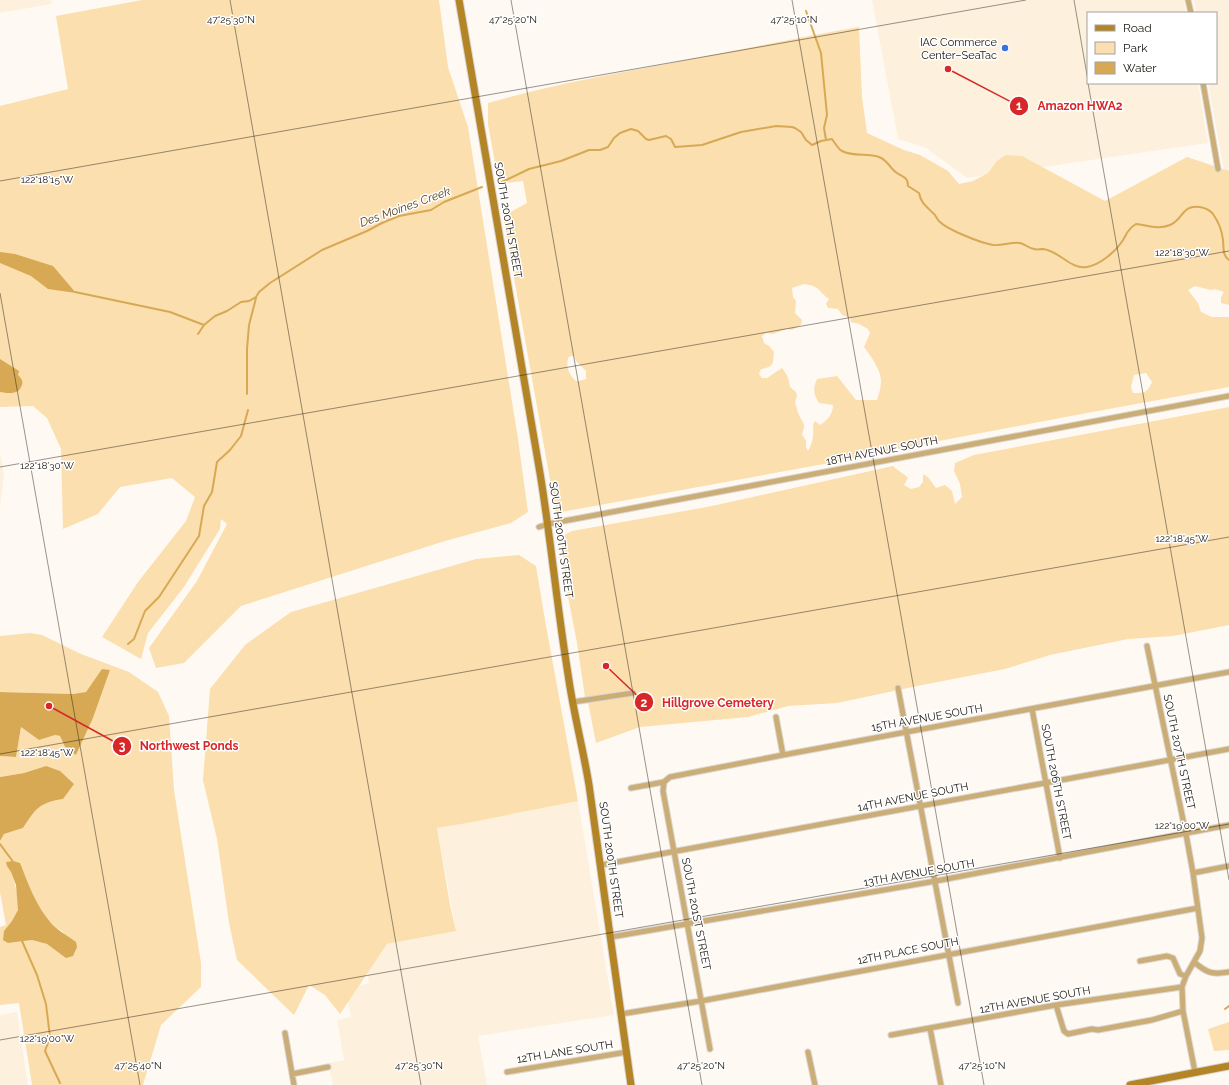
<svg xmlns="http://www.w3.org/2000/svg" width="1229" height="1085" font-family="Raleway,sans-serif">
<rect width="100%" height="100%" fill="#fefaf3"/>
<path fill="#fdf1de" d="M0,0H51L52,4L0,13Z
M872,0H1184L1186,13H1088V83H1198L1208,143L967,178L926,148L898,139Z
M1194,0H1229V199L1208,83H1216V13H1196Z
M0,453L4,474L0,506Z
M578,801L614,1015L478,1036L487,1085H333L328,1063L344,1060L337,1020L351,1017L345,989L369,983L366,968L387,944L456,931L437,828Z
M17,1012L28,1085H0V1015Z"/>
<path fill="#fbdfae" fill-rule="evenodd" d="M142,0H439L448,67L468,127L518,439L528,512L511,523L445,541L241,606L184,663L156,668L149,648L197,581L227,524L221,519L220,529L184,587L148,633L141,659L102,637L138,582L186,521L195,497L172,478L120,487L98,514L63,529L61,449L47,418L33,406L0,407V106L68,89L56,16Z
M859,27L862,97L867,133L904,150L920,155L948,171L959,184L973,181L988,173L997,161L1006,155L1022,156L1105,201L1187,157L1229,171V305L1221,303V297L1224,292L1215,289L1211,290L1195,286L1188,290L1198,303L1201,312L1212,317H1229V387L1076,415L897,449L868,456L556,513L503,216L527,203L523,181L506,183L498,180L488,124V103C547,86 606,75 666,64C730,52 794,38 859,27ZM804,284C820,286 818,291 829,299L826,304L828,308L838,309L842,315L850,318L851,322L859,324L868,329L870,333L864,347C870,355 881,370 881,381C881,387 879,394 877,400H856L837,376L817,379C813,388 813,394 819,403L833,405C833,414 828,420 820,425L815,421L813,425C814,434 813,443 808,451L806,447V441L802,434C806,423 804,425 799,415C797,412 797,407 795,402L797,396L796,392L790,387C789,379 787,374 782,368L767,378H762L759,374L761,369C774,367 773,364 774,352L769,346L764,343L762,336L766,333L773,334L787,329L792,330L801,325L802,320L795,313L796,301L793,297L792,288ZM571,356H574L576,361L586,371V379L579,381H576C569,374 566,368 568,358ZM1146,373L1152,382C1147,393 1145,393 1133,393L1131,387L1134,375Z
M1229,407V625L1173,636L1128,639L1050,655L1005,669L922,685L837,703L788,706L748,717L640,727L596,743L587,697H585L577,643L567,591L561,537L572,531L707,507L893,466C898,471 905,474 908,478L904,485L911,489L919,487L923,482V474L928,477L936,488L945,485L952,491L955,504L962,497L960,484L954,471L955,463L974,455Z
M519,555L536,566L545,620L578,801L467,823L437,828L450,905L456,931L387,944L340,1014L325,995L309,985L294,1015L237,960L229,923L217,839L203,780L210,689L245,645L291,612L476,559Z
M30,633L42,635L81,654L129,672L158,692L169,716L174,790L201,963V987L161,1025L143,1085H32L19,1003L0,1005V927L6,925L0,892V841L4,834L23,828C36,809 38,803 63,799L46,766L24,773L0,777V756L16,757L21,727L39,740L55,735L60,736L66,749L76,755L93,718L110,670H102L86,692L73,694L0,692V636ZM20,864C28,883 36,906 50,922C54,926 59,929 63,932L56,950L47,944L32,940L9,943L4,931C9,925 16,917 18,910C19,899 15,882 11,872Z
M1229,1022V1050L1214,1051L1208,1029Z"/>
<path fill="#d7a954" d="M0,252L15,254L53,266L76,293L48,289L31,276L0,263Z
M0,359L19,371L18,375C22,379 24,382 21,387C18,395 7,393 0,392Z
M102,669L110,670L93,718L76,755L66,749L60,736L55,735L39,740L21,727L16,757L0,756V692L73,694L86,692Z
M46,766L60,771L74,784L63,799C38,803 36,809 23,828L4,834L0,841V777L24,773Z
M13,861L20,863C28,883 36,906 51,923C57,930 68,936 76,942L77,947L73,956L66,958L47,944L32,940L8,943L3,940L4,931L12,921L18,910L16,885L11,872L7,866L6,862Z"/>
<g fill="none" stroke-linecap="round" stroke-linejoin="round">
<path stroke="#d7a954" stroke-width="2" d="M806,11L821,53L827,115L824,128L826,140
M500,183L529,169L561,161L589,150H600L608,147L614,138L620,133L631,129L638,131L646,139L649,140L666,136L671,139L675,147L702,145L741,132L776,126L792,127L795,128L801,132L806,140L812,145L821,141L832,139C835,143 838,149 842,151C853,157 868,153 879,157C888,160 890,169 897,173C904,178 908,177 908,186L919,193C921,203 926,206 933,213C936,215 937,220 940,222C948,230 981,243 993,245C1002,246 1010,242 1020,243C1025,244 1028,248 1034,249C1037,250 1039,249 1043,249C1058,250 1071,270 1087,267C1099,265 1114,253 1121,243C1127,235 1126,230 1136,224C1147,225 1158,230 1170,225C1183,220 1182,204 1200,207C1205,208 1210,210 1213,214C1218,221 1222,231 1223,240C1224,248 1222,255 1229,260
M75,292L170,312L204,325
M198,334L204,325L215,316L227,311L241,302L249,301L256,297L259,292L270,283L322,250L367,231L382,223L399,216L431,210L444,202L482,187
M247,394V349L249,325L256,298
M128,644L134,639L145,611L159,597L199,536L204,506L212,492L217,462L230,450L241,436L248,410
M0,844L14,863
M22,940V941L37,975L46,1004L50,1037L45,1051L60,1083
M1225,1009L1229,1006"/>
<defs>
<path id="street" d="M1188,0L1191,13
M1203,83L1218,169
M539,527L548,524L1229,396
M1147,646L1186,834L1193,873L1202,938L1200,951L1186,976L1182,987L1183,1011L1195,1072
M898,688L958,1003
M573,702L633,693
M1032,709L1060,858
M776,717L783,755
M664,782L663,791L710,1049
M631,788L664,782L670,777L783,755L1229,672
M601,865L1229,749
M1193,873L1229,866
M611,937L936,881L1229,825
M1140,961L1167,956L1173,958L1180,974L1186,976
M1194,962C1207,973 1212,975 1229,972
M1056,1005L1064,1031L1068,1034L1092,1029L1098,1030L1152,1020L1183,1011
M621,1014L701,1001L1198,908
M930,1028L941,1085
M285,1033L294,1085
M891,1035L1056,1005L1182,987
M808,1052L815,1085
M507,1072L627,1052
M292,1074L328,1067"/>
<path id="secondary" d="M459,0L540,473C551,540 557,607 568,674C573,711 583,748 589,785L631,1085
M1130,1085L1229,1066"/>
</defs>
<use href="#street" stroke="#dad6cf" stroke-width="7"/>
<use href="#secondary" stroke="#dad6cf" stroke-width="9"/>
<use href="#street" stroke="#cbad77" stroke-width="5"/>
<use href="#secondary" stroke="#b38527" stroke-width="7"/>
</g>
<path fill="none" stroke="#1a1610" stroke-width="1" stroke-opacity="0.45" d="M230,0L421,1085M511,0L702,1085M792,0L984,1085M1074,0L1088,81M1088,83L1229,880M0,181L1026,0M0,293L140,1085M0,467L1229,251M0,754L1229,537M0,1040L1229,824"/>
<circle fill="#3573e1" stroke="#fff" stroke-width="1.5" cx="1005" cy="48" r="4"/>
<g text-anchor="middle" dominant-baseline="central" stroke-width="3" stroke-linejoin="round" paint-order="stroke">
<g font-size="11" fill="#1a1610" stroke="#fff" text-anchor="end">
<text x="997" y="42">IAC Commerce<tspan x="997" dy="13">Center–SeaTac</tspan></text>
</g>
<g font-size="11" fill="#1a1610" stroke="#fff">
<text transform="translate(508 220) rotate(80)">SOUTH 200TH STREET</text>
<text transform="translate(882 451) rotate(-11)">18TH AVENUE SOUTH</text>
<text transform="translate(561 540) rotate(82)">SOUTH 200TH STREET</text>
<text transform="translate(927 718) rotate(-10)">15TH AVENUE SOUTH</text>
<text transform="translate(1179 752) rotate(78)">SOUTH 207TH STREET</text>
<text transform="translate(1056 782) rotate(79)">SOUTH 206TH STREET</text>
<text transform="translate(913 797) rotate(-11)">14TH AVENUE SOUTH</text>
<text transform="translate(611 860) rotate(82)">SOUTH 200TH STREET</text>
<text transform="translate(919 873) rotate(-10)">13TH AVENUE SOUTH</text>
<text transform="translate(696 914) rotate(79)">SOUTH 201ST STREET</text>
<text transform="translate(908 951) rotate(-11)">12TH PLACE SOUTH</text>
<text transform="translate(1035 1000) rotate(-10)">12TH AVENUE SOUTH</text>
<text transform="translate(565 1052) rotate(-9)">12TH LANE SOUTH</text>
</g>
<g font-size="12" font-style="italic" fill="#594521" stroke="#fff">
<text transform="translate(405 207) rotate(-20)">Des Moines Creek</text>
</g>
</g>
<g font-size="10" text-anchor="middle" fill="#1a1610" stroke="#fff" stroke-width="3" stroke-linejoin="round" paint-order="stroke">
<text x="231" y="23">47°25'30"N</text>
<text x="513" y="23">47°25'20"N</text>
<text x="794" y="23">47°25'10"N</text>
<text x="47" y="183">122°18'15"W</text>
<text x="1182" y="256">122°18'30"W</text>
<text x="47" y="469">122°18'30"W</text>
<text x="1182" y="542">122°18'45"W</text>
<text x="47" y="756">122°18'45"W</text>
<text x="1182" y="829">122°19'00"W</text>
<text x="47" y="1042">122°19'00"W</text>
<text x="138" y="1069">47°25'40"N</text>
<text x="419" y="1069">47°25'30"N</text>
<text x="701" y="1069">47°25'20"N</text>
<text x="982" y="1069">47°25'10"N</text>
</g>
<path fill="none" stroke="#d62828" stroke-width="1.5" d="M948 69L1019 106M606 666L644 702M49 706L122 746"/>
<g fill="#d62828" stroke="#fff" stroke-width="1.5">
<circle cx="948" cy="69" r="4"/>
<circle cx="606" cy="666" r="4"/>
<circle cx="49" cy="706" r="4"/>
<circle cx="1019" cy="106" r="10"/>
<circle cx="644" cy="702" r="10"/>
<circle cx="122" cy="746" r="10"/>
</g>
<g font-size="12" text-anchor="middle" font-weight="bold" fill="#fff">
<text x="1019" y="110">1</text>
<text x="644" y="707">2</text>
<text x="122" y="750">3</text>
</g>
<g font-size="12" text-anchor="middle" font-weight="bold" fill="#d62828" stroke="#fff" stroke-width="3" stroke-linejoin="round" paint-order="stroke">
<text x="1080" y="110">Amazon HWA2</text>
<text x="718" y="707">Hillgrove Cemetery</text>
<text x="189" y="750">Northwest Ponds</text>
</g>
<rect x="1087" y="12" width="130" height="72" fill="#ffffff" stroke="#a3a29f"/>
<rect x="1095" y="25" width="20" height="6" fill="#b38527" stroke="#a3a29f"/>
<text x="1123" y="32" font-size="12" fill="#1a1610">Road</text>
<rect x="1095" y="42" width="20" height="12" fill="#fbdfae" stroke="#a3a29f"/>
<text x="1123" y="52" font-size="12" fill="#1a1610">Park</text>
<rect x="1095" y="62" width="20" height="12" fill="#d7a954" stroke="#a3a29f"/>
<text x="1123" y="72" font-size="12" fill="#1a1610">Water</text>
</svg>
